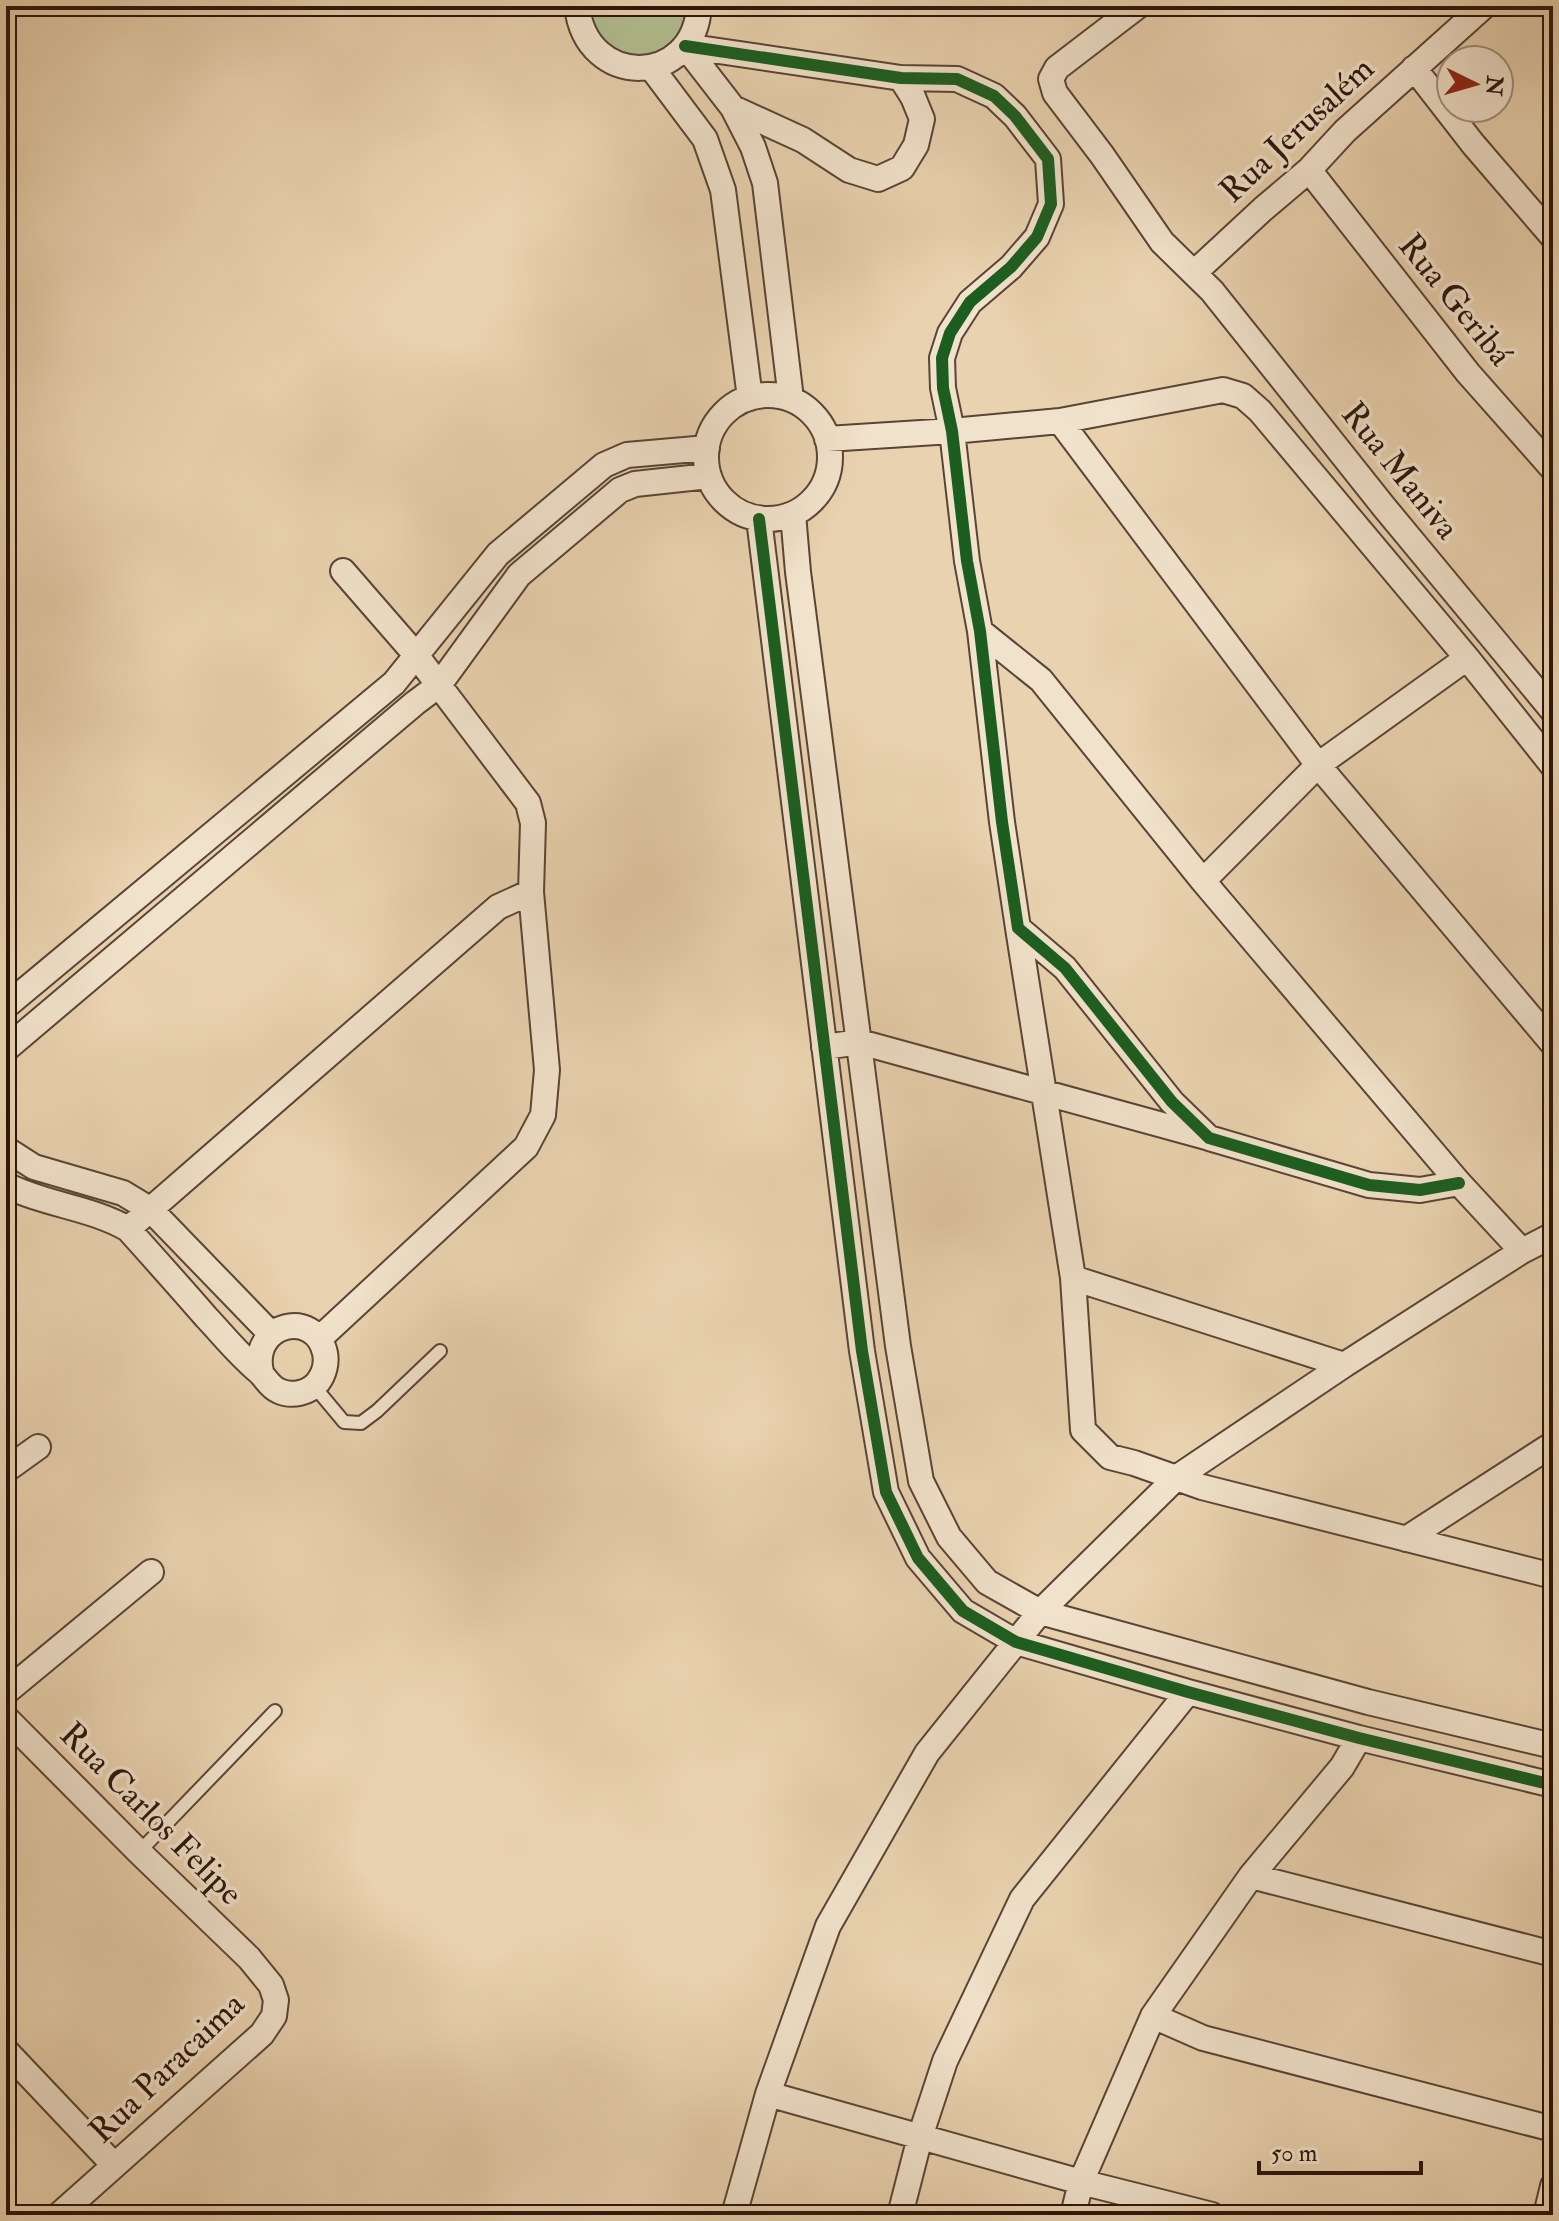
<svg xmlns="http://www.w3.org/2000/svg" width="1559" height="2221" font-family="'IM FELL Double Pica',serif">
<rect width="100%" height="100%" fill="#e9d2af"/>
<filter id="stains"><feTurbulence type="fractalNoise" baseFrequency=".0025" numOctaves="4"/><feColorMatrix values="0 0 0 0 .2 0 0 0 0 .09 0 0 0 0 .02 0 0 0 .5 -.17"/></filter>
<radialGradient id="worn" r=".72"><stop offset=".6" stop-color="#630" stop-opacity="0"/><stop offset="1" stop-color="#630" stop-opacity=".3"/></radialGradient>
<path fill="#b1bd8f" stroke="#6e694e" stroke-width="2" d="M588,6H690L676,42L652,57L622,56L598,39Z"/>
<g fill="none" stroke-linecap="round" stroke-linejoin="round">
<defs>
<path id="service" d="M314,1386L344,1422L361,1423L377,1411L440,1351
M139,1852L275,1711"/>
<path id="minor" d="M577,6C586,90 695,87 699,6
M1138,6L1057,68L1051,79L1055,93L1102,155L1162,242L1212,291L1384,507L1553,711
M685,46L901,78L957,79L994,96L1015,116L1048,159L1051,204L1037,237L1011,267L970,302L950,333L942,358L943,388L952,431L967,561L980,631L1002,822L1018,928L1065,968L1172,1102L1209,1138L1369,1185L1420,1190L1459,1183
M685,46L733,108L753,147L765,183L791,399
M651,67L705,139L723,190L750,398
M1414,68L1473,144L1553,237
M733,108L803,140L849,170L878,179L902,168L916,145L922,119L913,97L901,78
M1309,170L1468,373L1553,469
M1194,273L1263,209L1309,170L1345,131L1484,6
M706 457a62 62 0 1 1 124 0a62 62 0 1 1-124 0Z
M1060,421L1318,765L1553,1044
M827,439L952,431L1060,421L1223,390L1243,396L1260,411L1467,658L1553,766
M793,514L798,572L898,1346L921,1481L949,1537L987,1582L1040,1612L1368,1702L1553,1746
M759,519L862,1351L886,1492L918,1558L963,1611L1016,1642L1188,1692L1359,1738L1553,1785
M980,631L1041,680L1203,881L1459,1183L1522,1251
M1203,881L1318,765L1467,658
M1018,928L1073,1278L1083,1430L1110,1457L1134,1463L1202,1487L1553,1576
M6,1006L394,683L498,554L604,465L627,455L707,448
M824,1047L860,1042L1206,1137
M6,1049L415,703L439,685L519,575L620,490L635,484L709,476
M6,1149L34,1167L123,1193L151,1210L271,1334
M6,1185C45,1205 90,1207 128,1229C154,1258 180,1287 206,1317C223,1335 238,1354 257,1370C266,1377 268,1386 279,1391C292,1397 309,1393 318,1382C324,1374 327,1363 325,1353C315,1308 250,1323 261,1372
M128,1229L498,907L531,892
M1073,1278L1344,1365
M319,1339L526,1147L543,1115L547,1070L531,892L533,823L528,803L416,655L343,571
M6,1470L38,1447
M1406,1539L1553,1444
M6,1692L151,1572
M6,1718L139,1852L249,1958L271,1985L276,2000L274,2016L262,2034L59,2215
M1251,1876L1553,1954
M1153,2016L1203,2038L1553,2129
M6,2051L114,2165
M768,2094L1081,2182L1212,2215
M734,2215L768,2094L828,1926L927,1753L1040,1612L1176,1478L1344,1365L1522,1251L1553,1235
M900,2215L920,2137L945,2061L1022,1899L1188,1692
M1073,2215L1081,2182L1153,2016L1251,1876L1342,1767L1359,1738
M1546,2215L1553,2186"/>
</defs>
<use href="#service" stroke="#5a4435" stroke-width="16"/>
<use href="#minor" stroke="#5a4435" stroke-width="28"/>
<use href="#service" stroke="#f1e2cb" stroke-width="12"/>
<use href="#minor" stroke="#f1e2cb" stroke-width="24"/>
<defs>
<path id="cycleway" d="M685,46L901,78L957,79L994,96L1015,116L1048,159L1051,204L1037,237L1011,267L970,302L950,333L942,358L943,388L952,431L967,561L980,631L1002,822L1018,928L1065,968L1172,1102L1209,1138L1369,1185L1420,1190L1459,1183
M759,519L862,1351L886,1492L918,1558L963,1611L1016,1642L1188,1692L1359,1738L1553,1785"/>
</defs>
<use href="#cycleway" stroke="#f1e2cb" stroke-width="17"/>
<use href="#cycleway" stroke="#1b5e20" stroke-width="12"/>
</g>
<g text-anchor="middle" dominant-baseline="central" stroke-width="7" stroke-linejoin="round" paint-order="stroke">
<g font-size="34" fill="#2a150c" stroke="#f1e2cb">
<text transform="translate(1297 130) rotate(-43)">Rua Jerusalém</text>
<text transform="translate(1455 300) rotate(51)">Rua Geribá</text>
<text transform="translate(1400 471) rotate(51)">Rua Maniva</text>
<text transform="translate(151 1814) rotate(45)">Rua Carlos Felipe</text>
<text transform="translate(167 2068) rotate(-44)">Rua Paracaima</text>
</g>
</g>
<rect width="1559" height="2221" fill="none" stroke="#e9d2af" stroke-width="32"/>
<rect x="8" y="8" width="1543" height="2205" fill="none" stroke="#2a150c" stroke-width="4"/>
<rect x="16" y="16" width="1527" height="2189" fill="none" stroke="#2a150c" stroke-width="2"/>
<g transform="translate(1475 84) rotate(95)"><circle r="38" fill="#f1e2cb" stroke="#a1907f" stroke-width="2"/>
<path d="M0-6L14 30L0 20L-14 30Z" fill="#8f2418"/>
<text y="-12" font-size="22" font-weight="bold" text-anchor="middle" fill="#2a150c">N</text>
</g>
<path d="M1259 2161v12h162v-12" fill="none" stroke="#2a150c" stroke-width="4"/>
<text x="1271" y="2161" font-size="24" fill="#2a150c" stroke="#f1e2cb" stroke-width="6" paint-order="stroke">50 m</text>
<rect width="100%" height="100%" filter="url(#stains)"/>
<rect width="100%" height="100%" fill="url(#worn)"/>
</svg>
